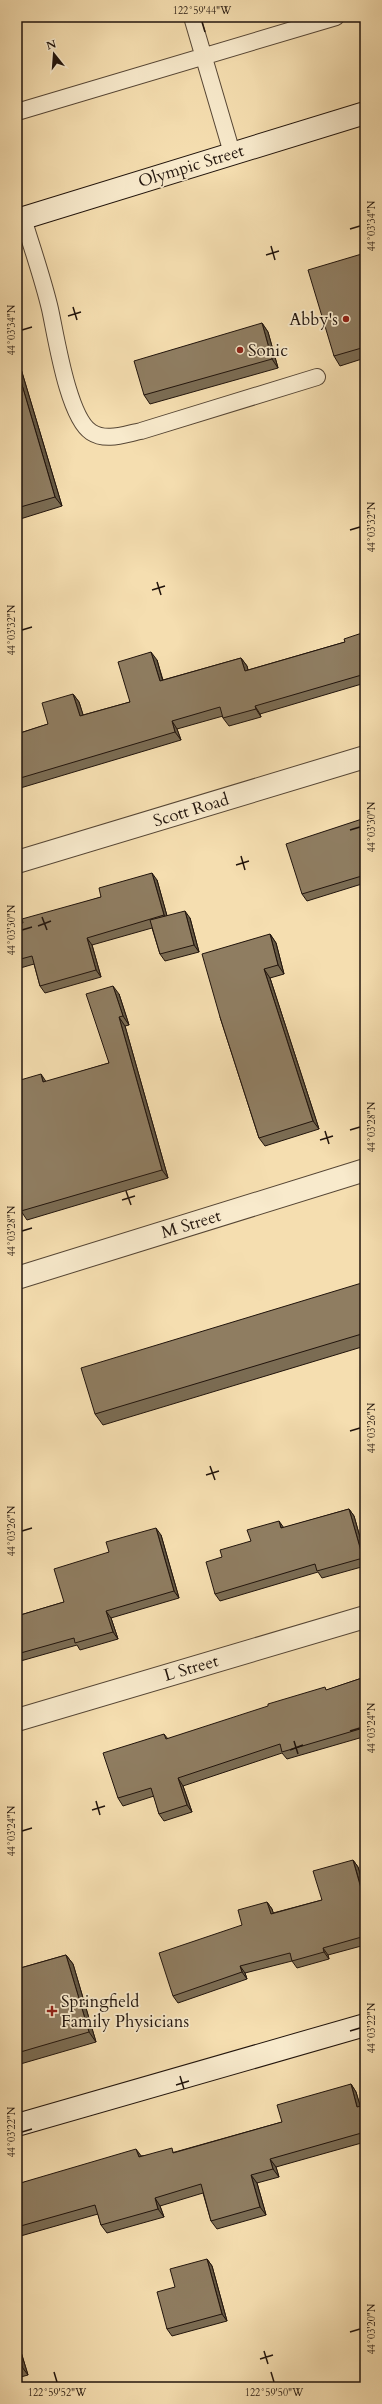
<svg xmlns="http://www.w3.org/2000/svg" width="382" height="2404" font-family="Cardo,serif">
<rect width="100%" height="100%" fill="#f5deb0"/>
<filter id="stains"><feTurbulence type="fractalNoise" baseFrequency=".005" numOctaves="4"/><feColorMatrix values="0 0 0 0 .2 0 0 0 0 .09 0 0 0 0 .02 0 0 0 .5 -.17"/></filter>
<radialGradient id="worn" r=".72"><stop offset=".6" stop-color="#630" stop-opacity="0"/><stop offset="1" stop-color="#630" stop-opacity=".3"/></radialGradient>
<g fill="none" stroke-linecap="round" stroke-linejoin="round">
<defs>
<path id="lane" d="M192,17L232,153
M17,112L336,17
M23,218C32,248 43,279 50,309C56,336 68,417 91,432C106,442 125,434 141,431L317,377"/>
<path id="street" d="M17,862L365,757
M17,1278L365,1170
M17,1720L365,1617"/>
<path id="secondary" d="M17,220L365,113
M17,2125L365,2025"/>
</defs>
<use href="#lane" stroke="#564635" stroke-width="18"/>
<use href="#street" stroke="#564635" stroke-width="24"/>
<use href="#secondary" stroke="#21140c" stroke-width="24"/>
<use href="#lane" stroke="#f8eacc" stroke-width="16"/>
<use href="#street" stroke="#f8eacc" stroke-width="22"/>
<use href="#secondary" stroke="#f8eacc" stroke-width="22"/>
</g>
<path fill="#7b6c53" stroke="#21140c" d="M365,253V358L340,366L334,356Z
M262,323L268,332L278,368L150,404L144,395Z
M17,362L21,369L62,506L17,520Z
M365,632V683L260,714L261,717L229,726L223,718V716L177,729L181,740L17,789V734L48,724L73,694L79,702L83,715L130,702L157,660L163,680L241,658L247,666L248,670L345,642Z
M365,818V883L307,901L302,894Z
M157,880L167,916L190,918L199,952L165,961L160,954L152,928L92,945L101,977L45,993L40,986L34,964L17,969V924L101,897Z
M270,934L276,943L284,974L270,978L319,1129L265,1146L259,1138L220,1017Z
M119,994L129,1025L125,1026L168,1178L27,1220L21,1211L46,1082L109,1063Z
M365,1282V1346L103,1425L95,1414Z
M17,1457L21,1472L17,1473Z
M349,1509L354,1516L365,1555V1566L322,1578L318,1572L220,1601L215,1594L222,1557L251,1541L283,1528Z
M161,1535L179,1598L111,1618L118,1639L80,1650L77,1645L17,1662V1616L64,1602L109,1552Z
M365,1677V1740L363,1737L287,1759L282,1753L183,1786L192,1812L164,1821L159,1814L154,1796L123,1806L118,1798L164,1734L168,1739L327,1690Z
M353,1860L358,1867L365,1891V1945L328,1955L329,1959L297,1968L292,1961L245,1973L247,1979L178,2003L173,1996L242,1925L267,1902L272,1909L273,1913L322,1900Z
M66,1955L73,1964L96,2042L17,2065V1969Z
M351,2084L356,2092L360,2106L365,2105V2142L276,2167L279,2177L257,2183L266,2215L217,2229L211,2221L203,2193L160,2206L164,2217L107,2233L101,2225L98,2214L17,2237V2184L141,2156L175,2152L282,2122Z
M207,2259L212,2266L227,2321L172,2336L167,2329L175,2287Z
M17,2339L28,2375L17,2378Z"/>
<path fill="#645844" stroke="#21140c" d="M262,323L268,332L278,368L272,359Z
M17,362L21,369L62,506L55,497L17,368Z
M151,652L157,660L165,689L160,681Z
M241,658L247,666L250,679L245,671Z
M73,694L79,702L86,724L80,716Z
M255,706L260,714L261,717L256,709Z
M172,721L177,729L181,740L175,732Z
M152,873L157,880L169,923L164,915Z
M185,911L190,918L199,952L194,945Z
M270,934L276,943L284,974L278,965Z
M87,938L92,945L101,977L96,970Z
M264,969L270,978L319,1129L313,1121Z
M113,986L119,994L129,1025L123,1016Z
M119,1017L125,1026L168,1178L162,1170Z
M41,1074L47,1083L43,1082Z
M17,1457L21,1472L17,1466Z
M349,1509L354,1516L365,1555V1561L363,1558Z
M279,1521L284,1528H281Z
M156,1528L161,1535L179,1598L174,1591Z
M106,1611L111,1618L118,1639L113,1632Z
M178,1778L183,1786L192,1812L187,1805Z
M353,1860L358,1867L365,1891V1900Z
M267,1902L272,1909L276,1921L271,1914Z
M323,1948L328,1955L329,1959L324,1952Z
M66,1955L73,1964L96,2042L89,2032Z
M240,1966L245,1973L247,1979L242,1972Z
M351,2084L356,2092L363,2115L357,2107Z
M136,2149L142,2157H139Z
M270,2159L276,2167L279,2177L273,2169Z
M251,2175L257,2183L266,2215L260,2207Z
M155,2198L160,2206L164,2217L158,2209Z
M207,2259L212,2266L227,2321L222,2314Z
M17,2339L28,2375L22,2367L17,2350Z"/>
<path fill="#8f7d61" stroke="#21140c" d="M365,253V347L334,356L308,270Z
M262,323L272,359L144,395L134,361Z
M17,368L55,497L17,508Z
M365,632V674L255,706L256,709L223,718L220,707L172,721L175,732L17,779V734L48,724L42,703L73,694L80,716L130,702L118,662L151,652L160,681L241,658L245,671L345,642L344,639Z
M365,818V875L302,894L286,844Z
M152,873L164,915L87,938L96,970L40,986L32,956L17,960V924L23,923L22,919L101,897L99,888Z
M185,911L194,945L160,954L150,920Z
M270,934L278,965L264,969L313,1121L259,1138L220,1017L202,954Z
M113,986L123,1016L119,1017L162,1170L21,1211L17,1197V1081L41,1074L43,1082L109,1063L86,994Z
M365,1282V1333L95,1414L81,1368Z
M349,1509L363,1558L317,1571L315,1564L215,1594L206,1562L222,1557L220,1550L251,1541L247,1530L279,1521L281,1528Z
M156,1528L174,1591L106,1611L113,1632L75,1643L74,1638L17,1654V1616L64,1602L54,1569L109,1552L106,1542Z
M365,1677V1735L362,1736L360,1729L282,1752L280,1744L178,1778L187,1805L159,1814L151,1788L118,1798L103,1753L164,1734L166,1739L268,1706V1704L325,1687L326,1690Z
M353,1860L364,1899H365V1936L323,1948L324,1952L292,1961L290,1953L240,1966L242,1972L173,1996L159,1953L242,1925L238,1910L267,1902L271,1914L322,1900L313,1871Z
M66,1955L89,2032L17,2053V1969Z
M351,2084L357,2107L365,2105V2132L270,2159L273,2169L251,2175L260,2207L211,2221L201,2184L155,2198L158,2209L101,2225L95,2205L17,2227V2184L136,2149L139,2157L172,2148L173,2153L282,2122L277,2105Z
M207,2259L222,2314L167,2329L157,2292L175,2287L170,2269Z
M17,2350L22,2367L17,2368Z"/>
<path fill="none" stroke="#21140c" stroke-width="1.5" d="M202,22L205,32M350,229L360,226M271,246L275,260M266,255L279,251M73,307L77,320M68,316L81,312M22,330L32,327M350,530L360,527M157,582L161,595M152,590L165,586M22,630L32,627M350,830L360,827M241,856L245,870M236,865L249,861M42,917L47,930M38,926L51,921M22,930L32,927M350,1130L360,1127M325,1131L329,1144M320,1140L333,1136M126,1191L131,1205M122,1200L135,1196M22,1231L32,1228M350,1431L360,1428M210,1466L215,1480M206,1475L219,1471M22,1531L32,1528M350,1731L360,1728M294,1741L298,1754M290,1750L303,1745M96,1801L100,1815M92,1810L105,1806M22,1831L32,1828M350,2031L360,2028M180,2076L184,2089M176,2085L189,2081M22,2132L32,2129M350,2332L360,2329M264,2351L268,2364M260,2359L273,2355M54,2372L57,2382M271,2372L274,2382"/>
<g fill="#8f2418" stroke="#f8eacc" stroke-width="1.5">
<circle cx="346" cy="319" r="4"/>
<circle cx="240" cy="350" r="4"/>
<path d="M50 2005h4v4h4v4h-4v4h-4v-4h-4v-4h4z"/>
</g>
<g text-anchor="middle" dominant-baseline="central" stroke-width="3.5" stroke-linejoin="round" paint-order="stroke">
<g font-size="17" fill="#21140c" stroke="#f8eacc">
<text transform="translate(191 166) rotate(-17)">Olympic Street</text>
<text transform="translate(191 810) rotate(-17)">Scott Road</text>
<text transform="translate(191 1224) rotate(-17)">M Street</text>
<text transform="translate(191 1668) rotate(-16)">L Street</text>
</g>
<g font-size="17" fill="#21140c" stroke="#f8eacc" text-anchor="start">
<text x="338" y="319" text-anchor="end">Abby's</text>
<text x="248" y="350">Sonic</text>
<text x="61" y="2001">Springfield<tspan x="61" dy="20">Family Physicians</tspan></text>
</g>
</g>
<rect width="382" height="2404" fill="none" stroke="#f5deb0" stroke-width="44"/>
<g transform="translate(54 54) rotate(343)" stroke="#f8eacc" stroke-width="3" paint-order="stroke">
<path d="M0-3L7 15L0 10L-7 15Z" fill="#21140c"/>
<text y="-6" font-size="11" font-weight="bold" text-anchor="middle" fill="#21140c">N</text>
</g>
<rect x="22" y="22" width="338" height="2360" fill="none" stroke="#21140c" stroke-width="1.5"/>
<g font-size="10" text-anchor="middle" fill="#21140c">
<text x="202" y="14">122°59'44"W</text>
<text transform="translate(371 226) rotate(-90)" y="4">44°03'34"N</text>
<text transform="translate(11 330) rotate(-90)" y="4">44°03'34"N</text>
<text transform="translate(371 527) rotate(-90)" y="4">44°03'32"N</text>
<text transform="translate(11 630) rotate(-90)" y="4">44°03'32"N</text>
<text transform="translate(371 827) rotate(-90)" y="4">44°03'30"N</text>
<text transform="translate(11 930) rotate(-90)" y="4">44°03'30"N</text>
<text transform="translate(371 1127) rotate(-90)" y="4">44°03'28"N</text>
<text transform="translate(11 1231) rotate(-90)" y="4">44°03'28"N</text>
<text transform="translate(371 1428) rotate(-90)" y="4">44°03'26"N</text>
<text transform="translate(11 1531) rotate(-90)" y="4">44°03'26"N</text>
<text transform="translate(371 1728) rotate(-90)" y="4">44°03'24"N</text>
<text transform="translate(11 1831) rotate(-90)" y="4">44°03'24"N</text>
<text transform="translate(371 2028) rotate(-90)" y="4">44°03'22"N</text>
<text transform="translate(11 2132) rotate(-90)" y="4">44°03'22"N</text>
<text transform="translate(371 2329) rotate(-90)" y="4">44°03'20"N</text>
<text x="57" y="2396">122°59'52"W</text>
<text x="274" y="2396">122°59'50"W</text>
</g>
<rect width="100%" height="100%" filter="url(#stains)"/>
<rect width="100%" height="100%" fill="url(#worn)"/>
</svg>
